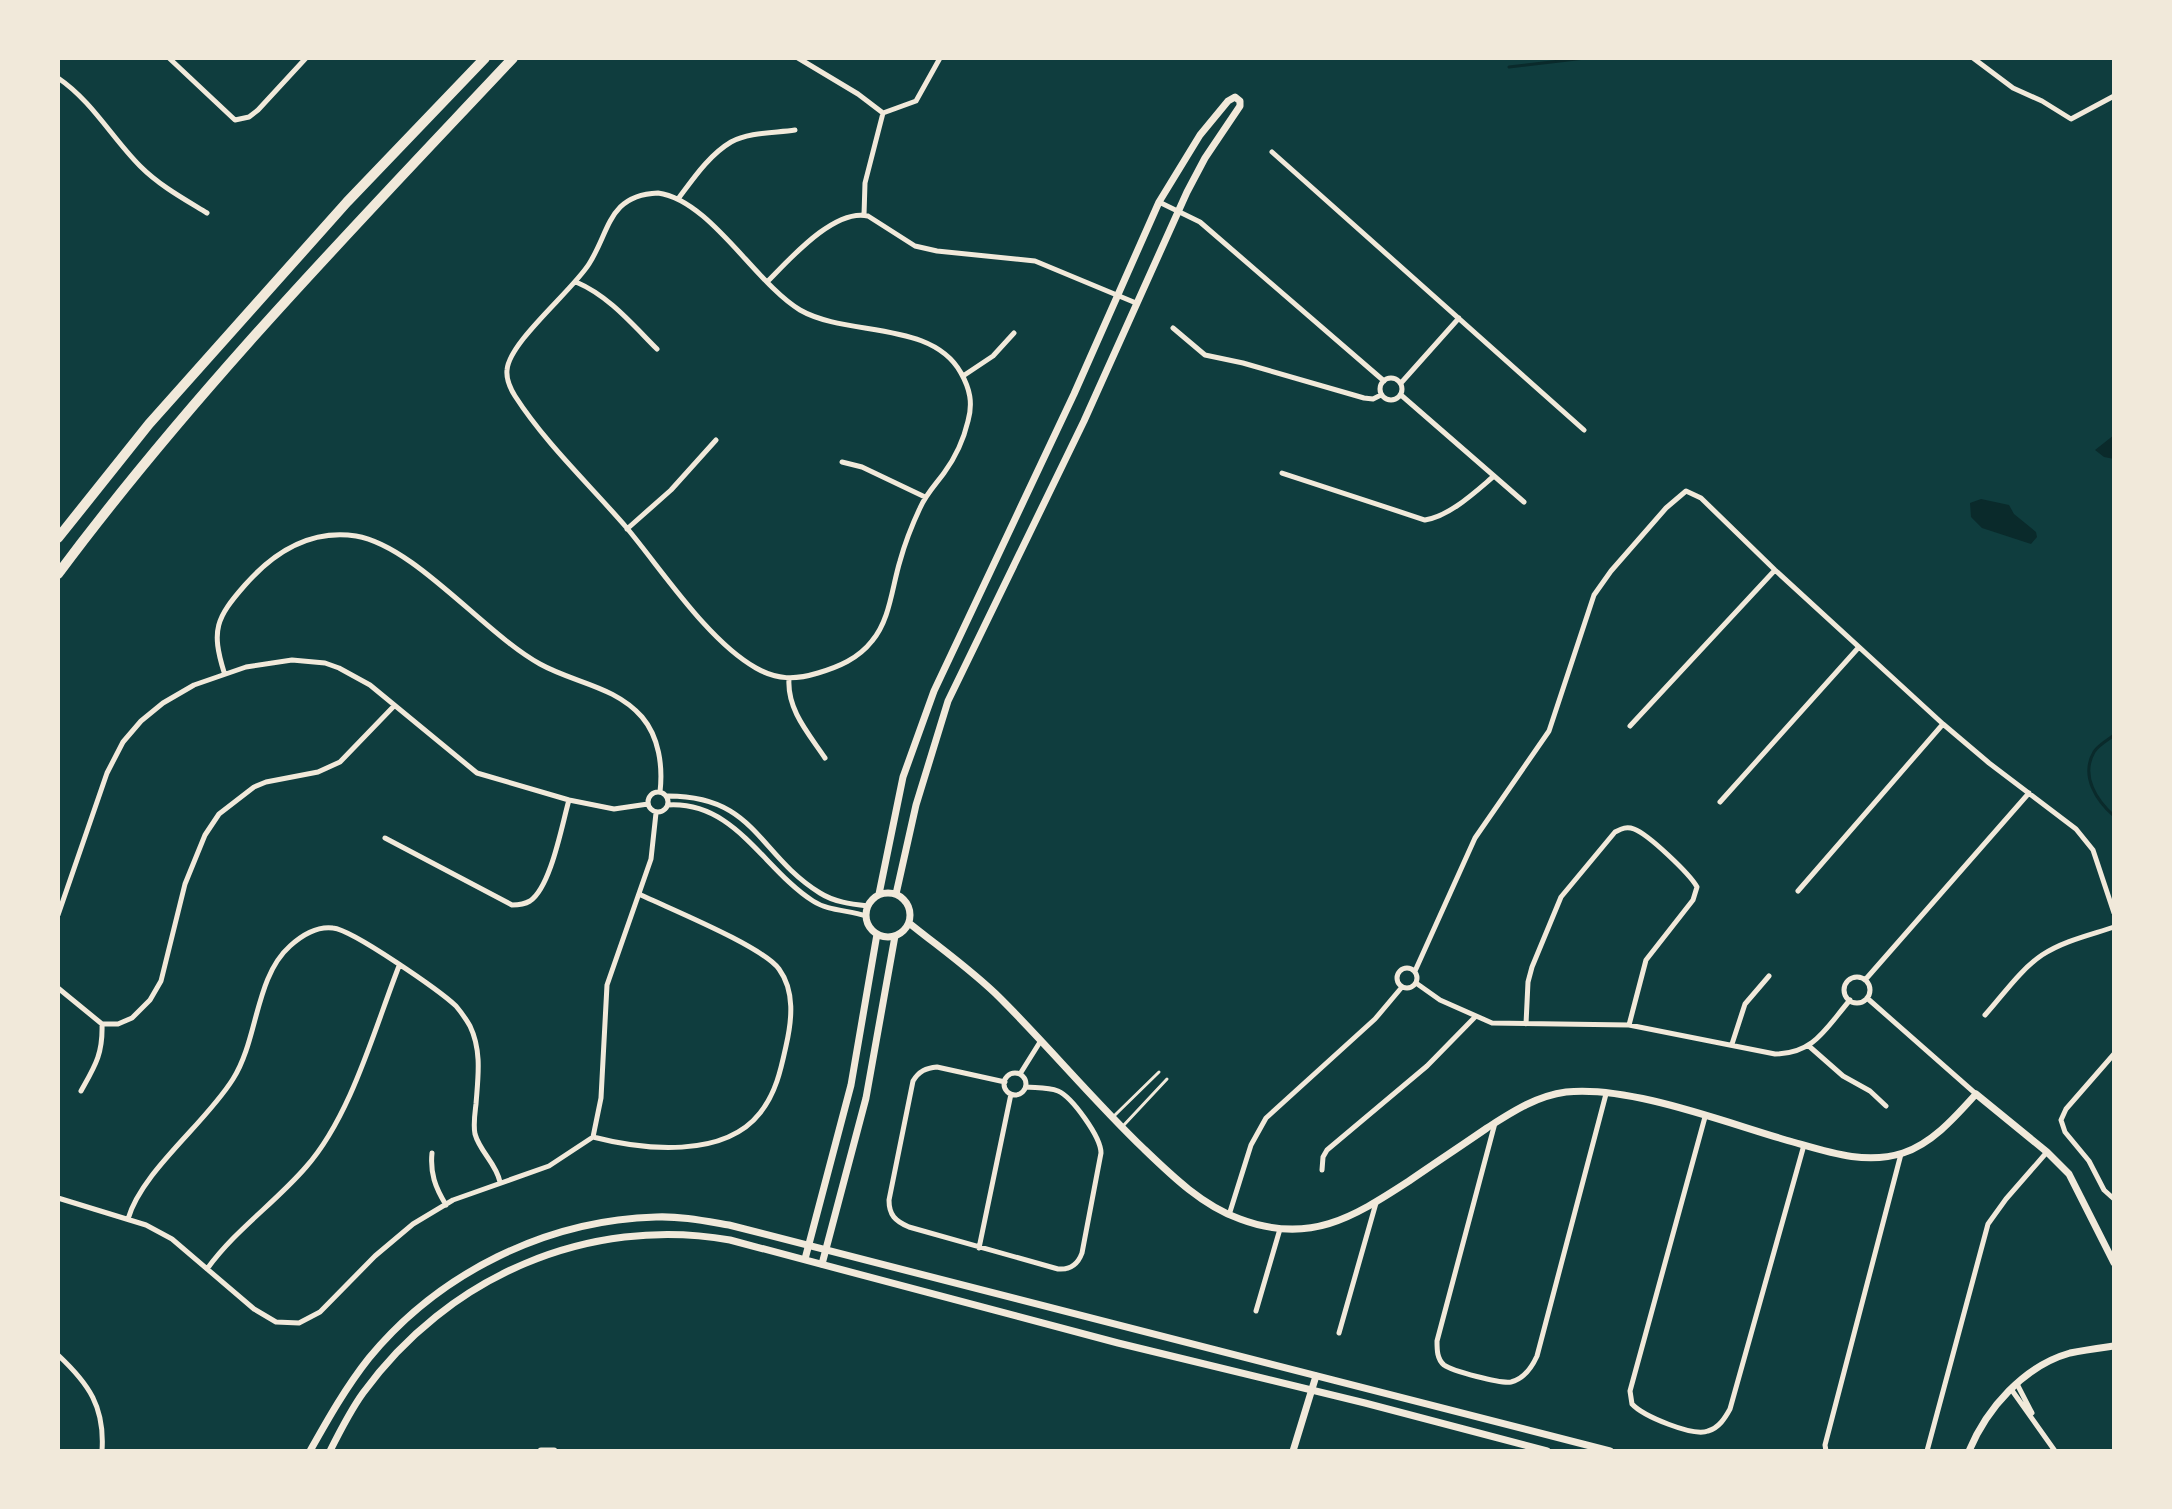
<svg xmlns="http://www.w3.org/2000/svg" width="2172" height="1509" font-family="'Archivo Narrow',sans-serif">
<rect width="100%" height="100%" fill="#0f3d3e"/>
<path fill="#0a2a2b" d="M2114,435V459L2104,457L2095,450Z
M1981,499L2009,505L2014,514L2036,532L2037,537L2031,544L1982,528L1971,517L1970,503Z"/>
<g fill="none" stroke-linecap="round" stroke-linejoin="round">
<path stroke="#0a2a2b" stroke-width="3" d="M1509,67L1585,58
M2114,735C2108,740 2098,745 2094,752C2080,776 2097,801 2114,816"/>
<path stroke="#f1e9da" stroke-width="3" d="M1115,1115L1159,1072
M1123,1126L1167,1079"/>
<path stroke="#f1e9da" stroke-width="5" d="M169,58L235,120L249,117L258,110L306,58
M798,58L858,94L883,113
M1973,58L2013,88L2042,101L2071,119L2114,96
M58,78C92,101 112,138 140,166C160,186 184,199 207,213
M1272,152L1584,430
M658,193C710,200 755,283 800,310C847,337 932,320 961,373C970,389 973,403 968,421C964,438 955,458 944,473C936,484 926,494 920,508C912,525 905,543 900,561C892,587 890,620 872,641C858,659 838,667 818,673C795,680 777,680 756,668C708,641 662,570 626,527C589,484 546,444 515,396C510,388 506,380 507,370C509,342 572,291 589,264C610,231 608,195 658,193Z
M678,199C693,179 709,155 731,142C749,132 775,133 795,130
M1159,202L1200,222L1384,381
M864,215L865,183L883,113L916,101L940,58
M576,282C609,296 632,324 657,349
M767,282C789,260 834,208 868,216L915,246L937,251L1035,261L1136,303
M1173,328L1205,355L1243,363L1364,398L1373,399L1381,395
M963,376L993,356L1014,333
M1380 389a11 11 0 1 1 22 0a11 11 0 1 1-22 0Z
M1401,383L1459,318
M1401,395L1524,502
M842,462L862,467L925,497
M1282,473L1425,520C1450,516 1475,492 1494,476
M627,529L671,490L716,440
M224,672C211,630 216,618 245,585C274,552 310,529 356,536C415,546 485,634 540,664C574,683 615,686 642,717C659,737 663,766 660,792
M789,679C787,710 809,734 825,758
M1630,726L1775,570
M648 802a10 10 0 1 1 20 0a10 10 0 1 1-20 0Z
M666,796C756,795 757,854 820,893C834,902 851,904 868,906
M1720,802L1859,647
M668,805C735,801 763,869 813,901C828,911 849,910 866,916
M385,838L512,905C518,905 525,904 530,901C551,887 562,824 569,800
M1798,891L1943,724
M58,915L107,773L123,742L141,721L163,703L194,685L246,667L292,660L325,663L339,668L370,685L477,773L569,800L614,809L648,804
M1397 978a10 10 0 1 1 20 0a10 10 0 1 1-20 0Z
M1415,971L1475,838L1549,731L1594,595L1611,571L1666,508L1686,491L1701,498L1775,570L1943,724L1989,763L2076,829L2093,850L2114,913
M1844 990a13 13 0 1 1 26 0a13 13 0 1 1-26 0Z
M1865,980L2029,793
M1416,983L1440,1000L1492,1023L1629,1025L1775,1054C1814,1054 1826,1028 1850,1000
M58,988L102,1024H118L132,1018L150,1000L161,981L185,884L205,835L219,814L254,787L266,782L318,772L340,762L394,706
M1867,998L1976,1094
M1985,1015C2003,995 2020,970 2042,955C2063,941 2090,935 2114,927
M1526,1024L1528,982L1532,967L1561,897L1615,832C1621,829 1626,826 1634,829C1648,834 1690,874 1697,887L1693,900L1646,960L1629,1025
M1732,1044L1745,1004L1769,976
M1810,1047L1843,1076L1870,1091L1886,1106
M2114,1054L2066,1109L2061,1120L2065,1132L2089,1161L2104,1190L2114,1199
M1004 1084a11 11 0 1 1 22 0a11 11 0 1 1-22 0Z
M1020,1074L1040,1042
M1005,1082L937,1067C926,1068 919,1071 913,1081L889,1200C889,1215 895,1221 909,1227L1058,1269C1070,1270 1078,1264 1082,1253L1101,1153C1101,1137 1072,1097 1058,1091C1048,1087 1036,1088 1026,1087
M81,1091C95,1066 103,1054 102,1024
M1705,1117L1630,1391L1632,1404C1643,1416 1693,1437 1708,1431C1719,1428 1725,1418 1730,1409L1804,1145
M1495,1123L1437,1341C1437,1350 1437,1359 1444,1365C1452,1371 1501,1384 1511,1382C1524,1379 1532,1367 1537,1356L1606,1094
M593,1137C643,1150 724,1159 760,1113C776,1093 781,1069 786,1046C792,1020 795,991 779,969C762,946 670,909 639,894
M432,1153C430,1173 435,1187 446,1205
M1322,1170L1323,1157L1327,1150L1427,1066L1475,1017
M58,1198L146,1225L172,1239L254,1309L276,1322L299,1323L320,1312L375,1256L413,1224L453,1200L549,1166L593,1137L601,1098L607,985L651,859L656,813
M1229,1215L1251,1145L1266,1118L1375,1019L1402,987
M128,1219C142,1171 205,1124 233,1079C258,1040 255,977 290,946C301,936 317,926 333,928C353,930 440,991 456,1006C461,1012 466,1019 470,1026C482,1051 478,1077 476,1104C475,1113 473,1124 475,1134C480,1152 496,1163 500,1182
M979,1248L1011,1094
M207,1269C235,1230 275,1203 306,1167C351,1116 374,1030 399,966
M1256,1311L1280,1229
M1339,1333L1376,1203
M58,1355C89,1384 105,1407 102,1451
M2017,1384L2032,1413
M2011,1389L2055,1451
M1826,1451L1825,1445L1901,1154
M1927,1451L1988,1224L2006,1199L2047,1152"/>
<path stroke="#f1e9da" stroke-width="7" d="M866 915a22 22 0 1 1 44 0a22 22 0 1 1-44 0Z
M879,894L903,777L934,691L1074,394L1159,202L1200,135L1228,101L1235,97L1240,101V106L1205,158L1187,192L1084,421L948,701L916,805L896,894
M909,923C940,948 973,971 1001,999C1050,1048 1094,1101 1144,1149C1172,1176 1203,1206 1240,1219C1309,1245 1352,1218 1409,1181C1435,1163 1461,1146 1487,1128C1512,1112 1536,1096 1566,1092C1631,1085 1729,1124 1793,1142C1828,1152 1866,1165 1903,1153C1933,1143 1956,1116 1976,1094L2047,1152L2069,1174L2114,1263
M805,1259L851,1085L877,934
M822,1264L866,1098L895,936
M541,1451H554
M1293,1451L1316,1376
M1969,1451C1987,1408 2024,1366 2070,1353C2085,1350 2100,1348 2114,1346"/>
<path stroke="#f1e9da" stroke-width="7" d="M310,1451C328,1419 346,1387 369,1358C439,1273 546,1220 656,1217C680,1216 705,1221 729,1225L1610,1451
M330,1451C340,1431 350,1411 363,1393C447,1277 588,1215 730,1240L1118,1343L1365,1403L1547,1451"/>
<path stroke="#f1e9da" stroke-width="10" d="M58,538L149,424L347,202L485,58
M58,574C195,390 356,225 513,58"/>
</g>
<rect width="2172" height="1509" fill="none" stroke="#f1e9da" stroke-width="120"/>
</svg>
